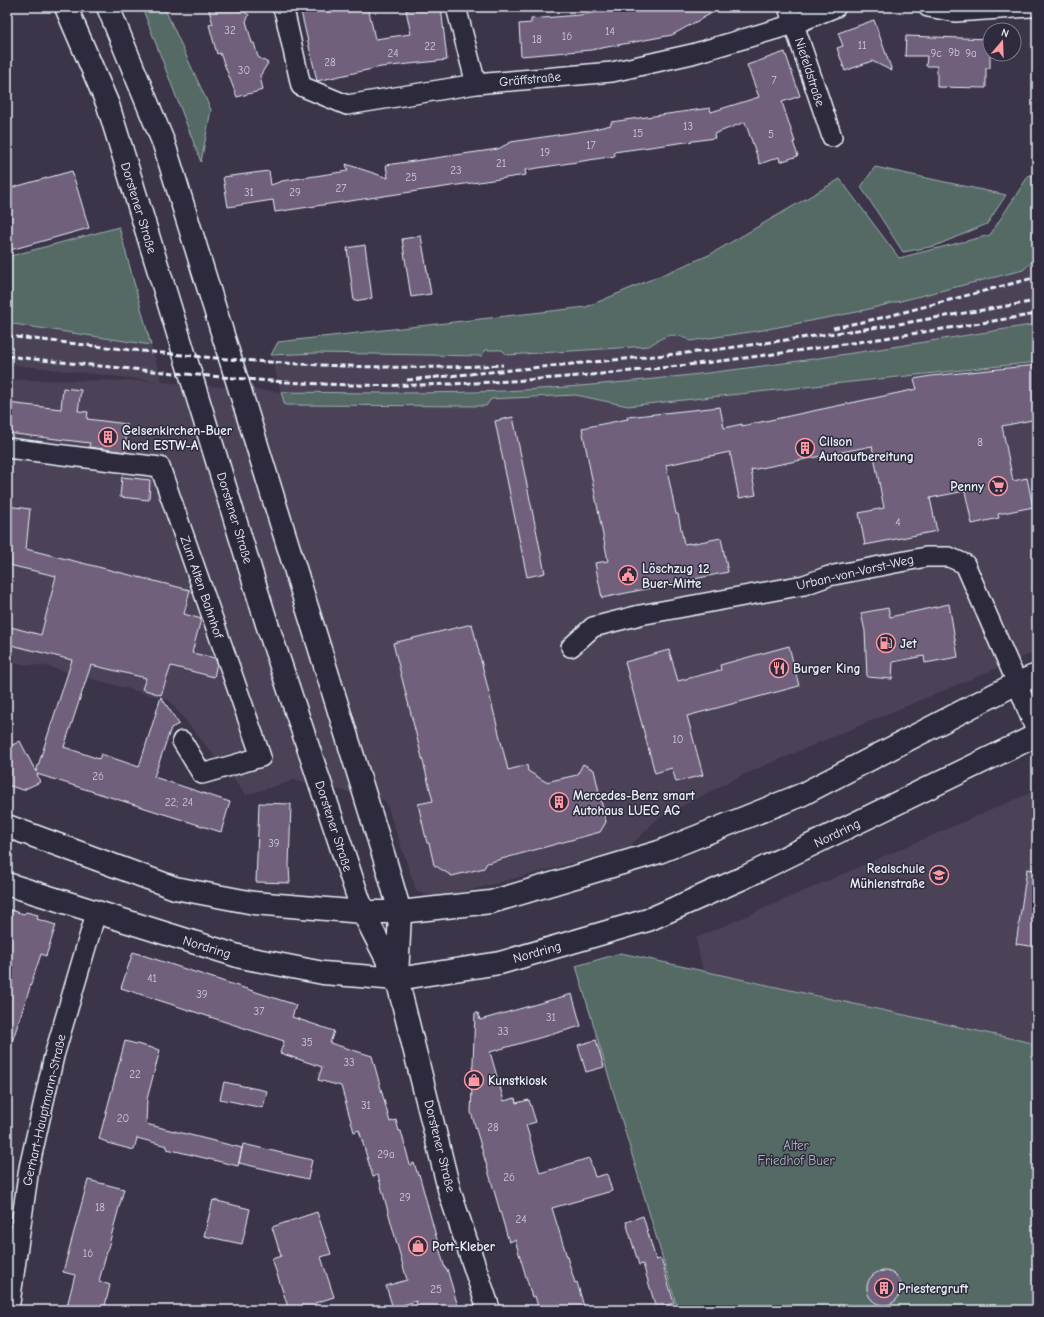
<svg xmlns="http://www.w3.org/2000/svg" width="1044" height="1317" font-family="'Comic Neue',sans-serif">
<rect width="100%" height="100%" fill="#3c354a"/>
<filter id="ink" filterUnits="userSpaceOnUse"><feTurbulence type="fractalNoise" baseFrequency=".025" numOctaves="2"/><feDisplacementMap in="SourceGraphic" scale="8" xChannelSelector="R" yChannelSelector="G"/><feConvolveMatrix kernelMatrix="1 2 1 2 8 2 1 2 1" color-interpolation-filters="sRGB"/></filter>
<g filter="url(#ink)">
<path fill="#4b4259" d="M1037,260V324L888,349L680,376L567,388L414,394L281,392L491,399L576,395L628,406L1037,362V651L740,776L657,819L627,849L440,898L417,892L385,800L294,780L246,795L169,700L46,666L7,663V380L156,381L7,364V323L151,345L162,382L281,392L271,355L318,353L480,356L486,350H502L507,355L649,346L664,337L1023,270L1033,261Z
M1037,790V1044L779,1006L707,990L696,938Z"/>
<path fill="#546a65" stroke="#9eaeae" d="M142,7H164L211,110L201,162Z
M875,167L1006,195L987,224L935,246L903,252L861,187Z
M1029,175L1037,177V260L1033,261L1023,270L857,312L763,330L690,341C672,330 665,336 649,346L507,355L502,350H486L481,356L318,353L271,355L278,342L586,307L709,255L840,179L899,258L990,235Z
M119,227L151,345L7,323V257Z
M1037,324V362L628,406L576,395L491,399L486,406L285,405L281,392C376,393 472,395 567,387C725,375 881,349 1037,324Z
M621,953L1037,1044V1310H678L576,966Z"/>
<path fill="#6f607c" stroke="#e8f1f8" d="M208,7H241L242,10L249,15L246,21L252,43H254L258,57L268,63L260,76L263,90L237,97L220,53L217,54L209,25L213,24Z
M300,7H368L375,39L411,34L406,10L409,9V7H441L447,60L381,67L317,81Z
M631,7H723L672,35L591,50L521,56L519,24L531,23V19L579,15Z
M874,20L892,71L872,61L845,71L837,48L843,46L838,33Z
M906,36L990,39V68H986V88L937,87V66H926L927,56H905Z
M785,52L800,96L782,102L795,142H793L798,156L780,162L779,157L760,164L745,122L714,134L715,138L614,152L615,156L525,170L526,175L275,212L273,200L228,207L223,177L269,171L271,185L282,181L348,171L346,164L388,178L386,165L498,149L511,142L590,130L611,125V122L710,108L711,112L759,97L747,65Z
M72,171L89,228L7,251V189Z
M421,236L431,294L411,297L402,239Z
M365,245L372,298L354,301L347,248Z
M1037,365V419L1002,426L1013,481L1027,478L1033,507L998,514L999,518L972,524L965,491L930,498L937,531L865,545L859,513L884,508L872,446L751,470L756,495L739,498L730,452L666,465L676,514H678L684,544L690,543V544L721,538L728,572L602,598L595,563L608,561L582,428L628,419L627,417L720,407L724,428L742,424V426L917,389L914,379L931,376Z
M63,388L81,390L78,411L88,412L87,419L127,424L125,452L89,447L90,443L7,433V403L61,409Z
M513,417L545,573L527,577L495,421Z
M122,477L150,480L149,500L120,497Z
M7,506L30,509L26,549L190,590L184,614L201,619L192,653L215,658L217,663L214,677L171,666L161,695L142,689L146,678L91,665L64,747L99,759L101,754L139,767L161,697L179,724L171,728L154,777L230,802L221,832L37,774L40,782L23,790L7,785V748L20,741L36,772L72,660L7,644V626L41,635L56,576L9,565L10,560L7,559Z
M949,604L958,657L925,663L924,656L893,662L892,679L867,677L865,631L861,613L888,608L890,617Z
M472,624L508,770L527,765L528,771L546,782L577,775L583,764L594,770L606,822L600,832L487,863L484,868L452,876L434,865L429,843H427L418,804L433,801L393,643Z
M789,646L799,686L687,716L703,775L676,782L672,768L655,773L625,662L669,650L678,681L721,670L720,665Z
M259,803L291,804L289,867L290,883L256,882Z
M1027,869L1037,870V947L1016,944Z
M7,909L24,914L26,912L38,915L37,919L56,925L46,956L41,954L10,1048L7,1047Z
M133,952L296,1005L292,1017L334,1031L330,1043L372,1056L390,1122L396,1120L399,1131H401L410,1165L414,1163L418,1175L419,1174L445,1269H447L459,1310H419L416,1301L393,1308L386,1286L407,1280L378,1175L373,1177L359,1130L354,1132L341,1086L318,1080L322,1067L280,1053L284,1041L121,988Z
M572,994L581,1026L490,1052L504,1101L515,1098L516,1103L529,1100L536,1122L526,1125L540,1173L589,1158L595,1177L607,1174L612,1191L552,1208L575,1283L577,1282L585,1310H539L535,1296L532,1297L515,1240L509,1242L471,1112L475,1013H478L480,1020Z
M596,1040L604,1067L586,1072L578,1045Z
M125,1041L160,1050L147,1099L146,1124L242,1148L238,1166L167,1149V1146L137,1138L134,1150L107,1143V1142L99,1139Z
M224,1082L267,1091L263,1108L220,1099Z
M243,1144L312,1160L308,1179L239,1163Z
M88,1180L124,1189L99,1281L110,1285L104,1310H66L75,1275L63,1272Z
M213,1200L250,1209L242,1244L204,1236Z
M317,1212L331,1254L321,1257L334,1297L315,1303L314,1310H289L272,1259L281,1256L272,1227Z
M643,1216L656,1260L661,1259L674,1303L656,1308L643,1264L639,1265L626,1222Z
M867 1288a17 17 0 1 1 34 0a17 17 0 1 1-34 0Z"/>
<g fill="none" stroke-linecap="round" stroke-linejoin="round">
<defs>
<path id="minor" d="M282,7L285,14L301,86L347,105L476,84L612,72L692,54L794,24L836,7
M456,7L476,84
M788,7L832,137
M928,7L955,12L1031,7
M7,448L160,467L261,757L202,774L182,741
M571,647L593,627L640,615L804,585L829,576L926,557H949L965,564L1017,683L1037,734
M9,1310L29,1168L54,1056L96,913"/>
<path id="tertiary" d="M397,979L450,1193L489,1310"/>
<path id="secondary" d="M66,7L108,105L267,624L363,912L397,979
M108,7L164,144L385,860L400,912L397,978"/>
<path id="primary" d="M7,826L175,888L254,903L363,912H400L491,902L659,852L801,795L1017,683L1037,675
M7,884L241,957L323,973L397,979L500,963L648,920L743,878L1037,735"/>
</defs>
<use href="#minor" stroke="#e8f1f8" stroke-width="22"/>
<use href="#tertiary" stroke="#e8f1f8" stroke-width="25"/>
<use href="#secondary" stroke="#e8f1f8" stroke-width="25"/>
<use href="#primary" stroke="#e8f1f8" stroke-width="25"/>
<use href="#minor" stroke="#2f2a3d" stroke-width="19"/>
<use href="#tertiary" stroke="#2f2a3d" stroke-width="22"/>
<use href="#secondary" stroke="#2f2a3d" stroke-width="22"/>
<use href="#primary" stroke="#2f2a3d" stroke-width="22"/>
<path stroke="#e8f1f8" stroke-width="3" stroke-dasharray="6 3" stroke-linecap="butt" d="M833,328L885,317L1037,277
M7,336C172,355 337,374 503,365
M7,356C74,364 142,370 209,376C278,382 348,387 417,385C626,380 831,347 1037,314
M407,380L707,351L886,326L1037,301"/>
</g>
</g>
<defs>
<symbol id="building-ring" viewBox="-11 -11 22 22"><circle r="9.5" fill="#2f2a3d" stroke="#ff9aa2" stroke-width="1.5"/><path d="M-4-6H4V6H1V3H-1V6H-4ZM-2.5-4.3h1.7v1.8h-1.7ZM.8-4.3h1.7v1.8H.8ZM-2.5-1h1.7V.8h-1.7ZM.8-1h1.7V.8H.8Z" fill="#ff9aa2"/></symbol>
<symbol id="supermarket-ring" viewBox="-11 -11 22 22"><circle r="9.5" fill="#2f2a3d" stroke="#ff9aa2" stroke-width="1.5"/><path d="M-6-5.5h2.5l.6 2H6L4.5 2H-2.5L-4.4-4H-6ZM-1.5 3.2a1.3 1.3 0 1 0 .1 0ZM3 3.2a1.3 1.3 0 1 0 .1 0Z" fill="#ff9aa2"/></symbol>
<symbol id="civic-ring" viewBox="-11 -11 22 22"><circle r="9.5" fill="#2f2a3d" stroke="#ff9aa2" stroke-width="1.5"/><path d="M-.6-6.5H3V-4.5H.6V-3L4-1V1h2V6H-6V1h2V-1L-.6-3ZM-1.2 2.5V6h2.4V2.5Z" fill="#ff9aa2"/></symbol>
<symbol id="fuel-ring" viewBox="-11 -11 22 22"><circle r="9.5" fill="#2f2a3d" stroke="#ff9aa2" stroke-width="1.5"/><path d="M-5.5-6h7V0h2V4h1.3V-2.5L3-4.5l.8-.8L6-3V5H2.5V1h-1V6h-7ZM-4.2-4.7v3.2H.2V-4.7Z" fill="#ff9aa2"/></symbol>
<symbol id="restaurant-ring" viewBox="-11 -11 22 22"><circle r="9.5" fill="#2f2a3d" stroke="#ff9aa2" stroke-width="1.5"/><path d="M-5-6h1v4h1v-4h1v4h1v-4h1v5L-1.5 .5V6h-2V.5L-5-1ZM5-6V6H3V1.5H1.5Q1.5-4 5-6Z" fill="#ff9aa2"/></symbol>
<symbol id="school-ring" viewBox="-11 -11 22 22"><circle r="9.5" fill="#2f2a3d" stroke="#ff9aa2" stroke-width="1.5"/><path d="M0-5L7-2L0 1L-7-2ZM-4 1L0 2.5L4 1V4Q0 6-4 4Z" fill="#ff9aa2"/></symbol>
<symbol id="shop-ring" viewBox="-11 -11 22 22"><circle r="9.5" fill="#2f2a3d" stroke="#ff9aa2" stroke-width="1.5"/><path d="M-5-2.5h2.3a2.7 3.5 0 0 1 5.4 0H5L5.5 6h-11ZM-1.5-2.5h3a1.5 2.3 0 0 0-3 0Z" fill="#ff9aa2"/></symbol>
</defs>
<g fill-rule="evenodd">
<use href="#building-ring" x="97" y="426" width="22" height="22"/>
<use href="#building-ring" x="794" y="437" width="22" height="22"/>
<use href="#supermarket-ring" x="987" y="475" width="22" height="22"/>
<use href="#civic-ring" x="617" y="564" width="22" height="22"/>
<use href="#fuel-ring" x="875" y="632" width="22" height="22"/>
<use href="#restaurant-ring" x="768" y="657" width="22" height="22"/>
<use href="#building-ring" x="548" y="791" width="22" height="22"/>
<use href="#school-ring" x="928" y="864" width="22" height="22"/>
<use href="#shop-ring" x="463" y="1069" width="22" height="22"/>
<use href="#shop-ring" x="407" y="1235" width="22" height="22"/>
<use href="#building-ring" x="873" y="1277" width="22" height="22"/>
</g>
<g text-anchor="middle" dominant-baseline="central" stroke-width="3" stroke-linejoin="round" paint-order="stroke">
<g font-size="11" fill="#cacdd9">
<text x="230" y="30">32</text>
<text x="610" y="31">14</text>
<text x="567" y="36">16</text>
<text x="537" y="39">18</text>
<text x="862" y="45">11</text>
<text x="430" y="46">22</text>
<text x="954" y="52">9b</text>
<text x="393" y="53">24</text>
<text x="936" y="53">9c</text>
<text x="971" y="53">9a</text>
<text x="330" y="62">28</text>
<text x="244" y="70">30</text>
<text x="774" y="80">7</text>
<text x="688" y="126">13</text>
<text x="638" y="133">15</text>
<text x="771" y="134">5</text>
<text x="591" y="145">17</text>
<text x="545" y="152">19</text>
<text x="501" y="163">21</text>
<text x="456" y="170">23</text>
<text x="411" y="177">25</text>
<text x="341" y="188">27</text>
<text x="249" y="192">31</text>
<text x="295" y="192">29</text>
<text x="980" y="442">8</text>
<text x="898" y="522">4</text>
<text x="678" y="739">10</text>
<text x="98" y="776">26</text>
<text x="179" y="802">22; 24</text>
<text x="274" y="843">39</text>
<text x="152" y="978">41</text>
<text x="202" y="994">39</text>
<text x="259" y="1011">37</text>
<text x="551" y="1017">31</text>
<text x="503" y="1031">33</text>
<text x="307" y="1042">35</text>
<text x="349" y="1062">33</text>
<text x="135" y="1074">22</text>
<text x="366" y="1105">31</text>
<text x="123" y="1118">20</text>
<text x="493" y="1127">28</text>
<text x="386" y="1154">29a</text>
<text x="509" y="1177">26</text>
<text x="405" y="1197">29</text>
<text x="100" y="1207">18</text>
<text x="521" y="1219">24</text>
<text x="88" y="1253">16</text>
<text x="436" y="1289">25</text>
</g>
<g font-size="13" fill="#e8f1f8" stroke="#2f2a3d">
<text transform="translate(810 72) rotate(72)">Niefeldstraße</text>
<text transform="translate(530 79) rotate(-5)">Gräffstraße</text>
<text transform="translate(139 208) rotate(73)">Dorstener Straße</text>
<text transform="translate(235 518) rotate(73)">Dorstener Straße</text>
<text transform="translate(855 572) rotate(-13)">Urban-von-Vorst-Weg</text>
<text transform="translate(202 587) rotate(71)">Zum Alten Bahnhof</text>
<text transform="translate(334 826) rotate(72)">Dorstener Straße</text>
<text transform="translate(837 833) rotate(-26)">Nordring</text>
<text transform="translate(207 947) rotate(17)">Nordring</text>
<text transform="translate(537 952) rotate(-16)">Nordring</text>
<text transform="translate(44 1110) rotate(-77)">Gerhart-Hauptmann-Straße</text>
<text transform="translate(440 1146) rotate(76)">Dorstener Straße</text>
</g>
<g font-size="13" font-weight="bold" fill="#e8f1f8" stroke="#2f2a3d" text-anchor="start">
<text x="122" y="430">Gelsenkirchen-Buer<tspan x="122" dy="15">Nord ESTW-A</tspan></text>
<text x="819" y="441">Cilson<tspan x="819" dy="15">Autoaufbereitung</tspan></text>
<text x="984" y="486" text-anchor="end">Penny</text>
<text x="642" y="568">Löschzug 12<tspan x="642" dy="15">Buer-Mitte</tspan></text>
<text x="900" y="643">Jet</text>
<text x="793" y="668">Burger King</text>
<text x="573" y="795">Mercedes-Benz smart<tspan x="573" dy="15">Autohaus LUEG AG</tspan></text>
<text x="925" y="868" text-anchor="end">Realschule<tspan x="925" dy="15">Mühlenstraße</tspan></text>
<text x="488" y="1080">Kunstkiosk</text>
<text x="432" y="1246">Pott-Kleber</text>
<text x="898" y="1288">Priestergruft</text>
</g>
<g font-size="13" fill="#adbbbd" stroke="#2f2a3d">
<text x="796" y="1145">Alter<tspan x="796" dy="15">Friedhof Buer</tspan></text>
</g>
</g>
<rect width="1044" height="1317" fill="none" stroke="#2f2a3d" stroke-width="24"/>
<rect x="12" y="12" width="1020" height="1293" fill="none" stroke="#e8f1f8" stroke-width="1.5" filter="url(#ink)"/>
<g transform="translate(1002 42) rotate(19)"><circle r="19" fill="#2f2a3d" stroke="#797a88"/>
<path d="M0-3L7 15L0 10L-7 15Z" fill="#ff9aa2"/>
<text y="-6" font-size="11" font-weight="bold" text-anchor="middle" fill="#e8f1f8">N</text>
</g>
</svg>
